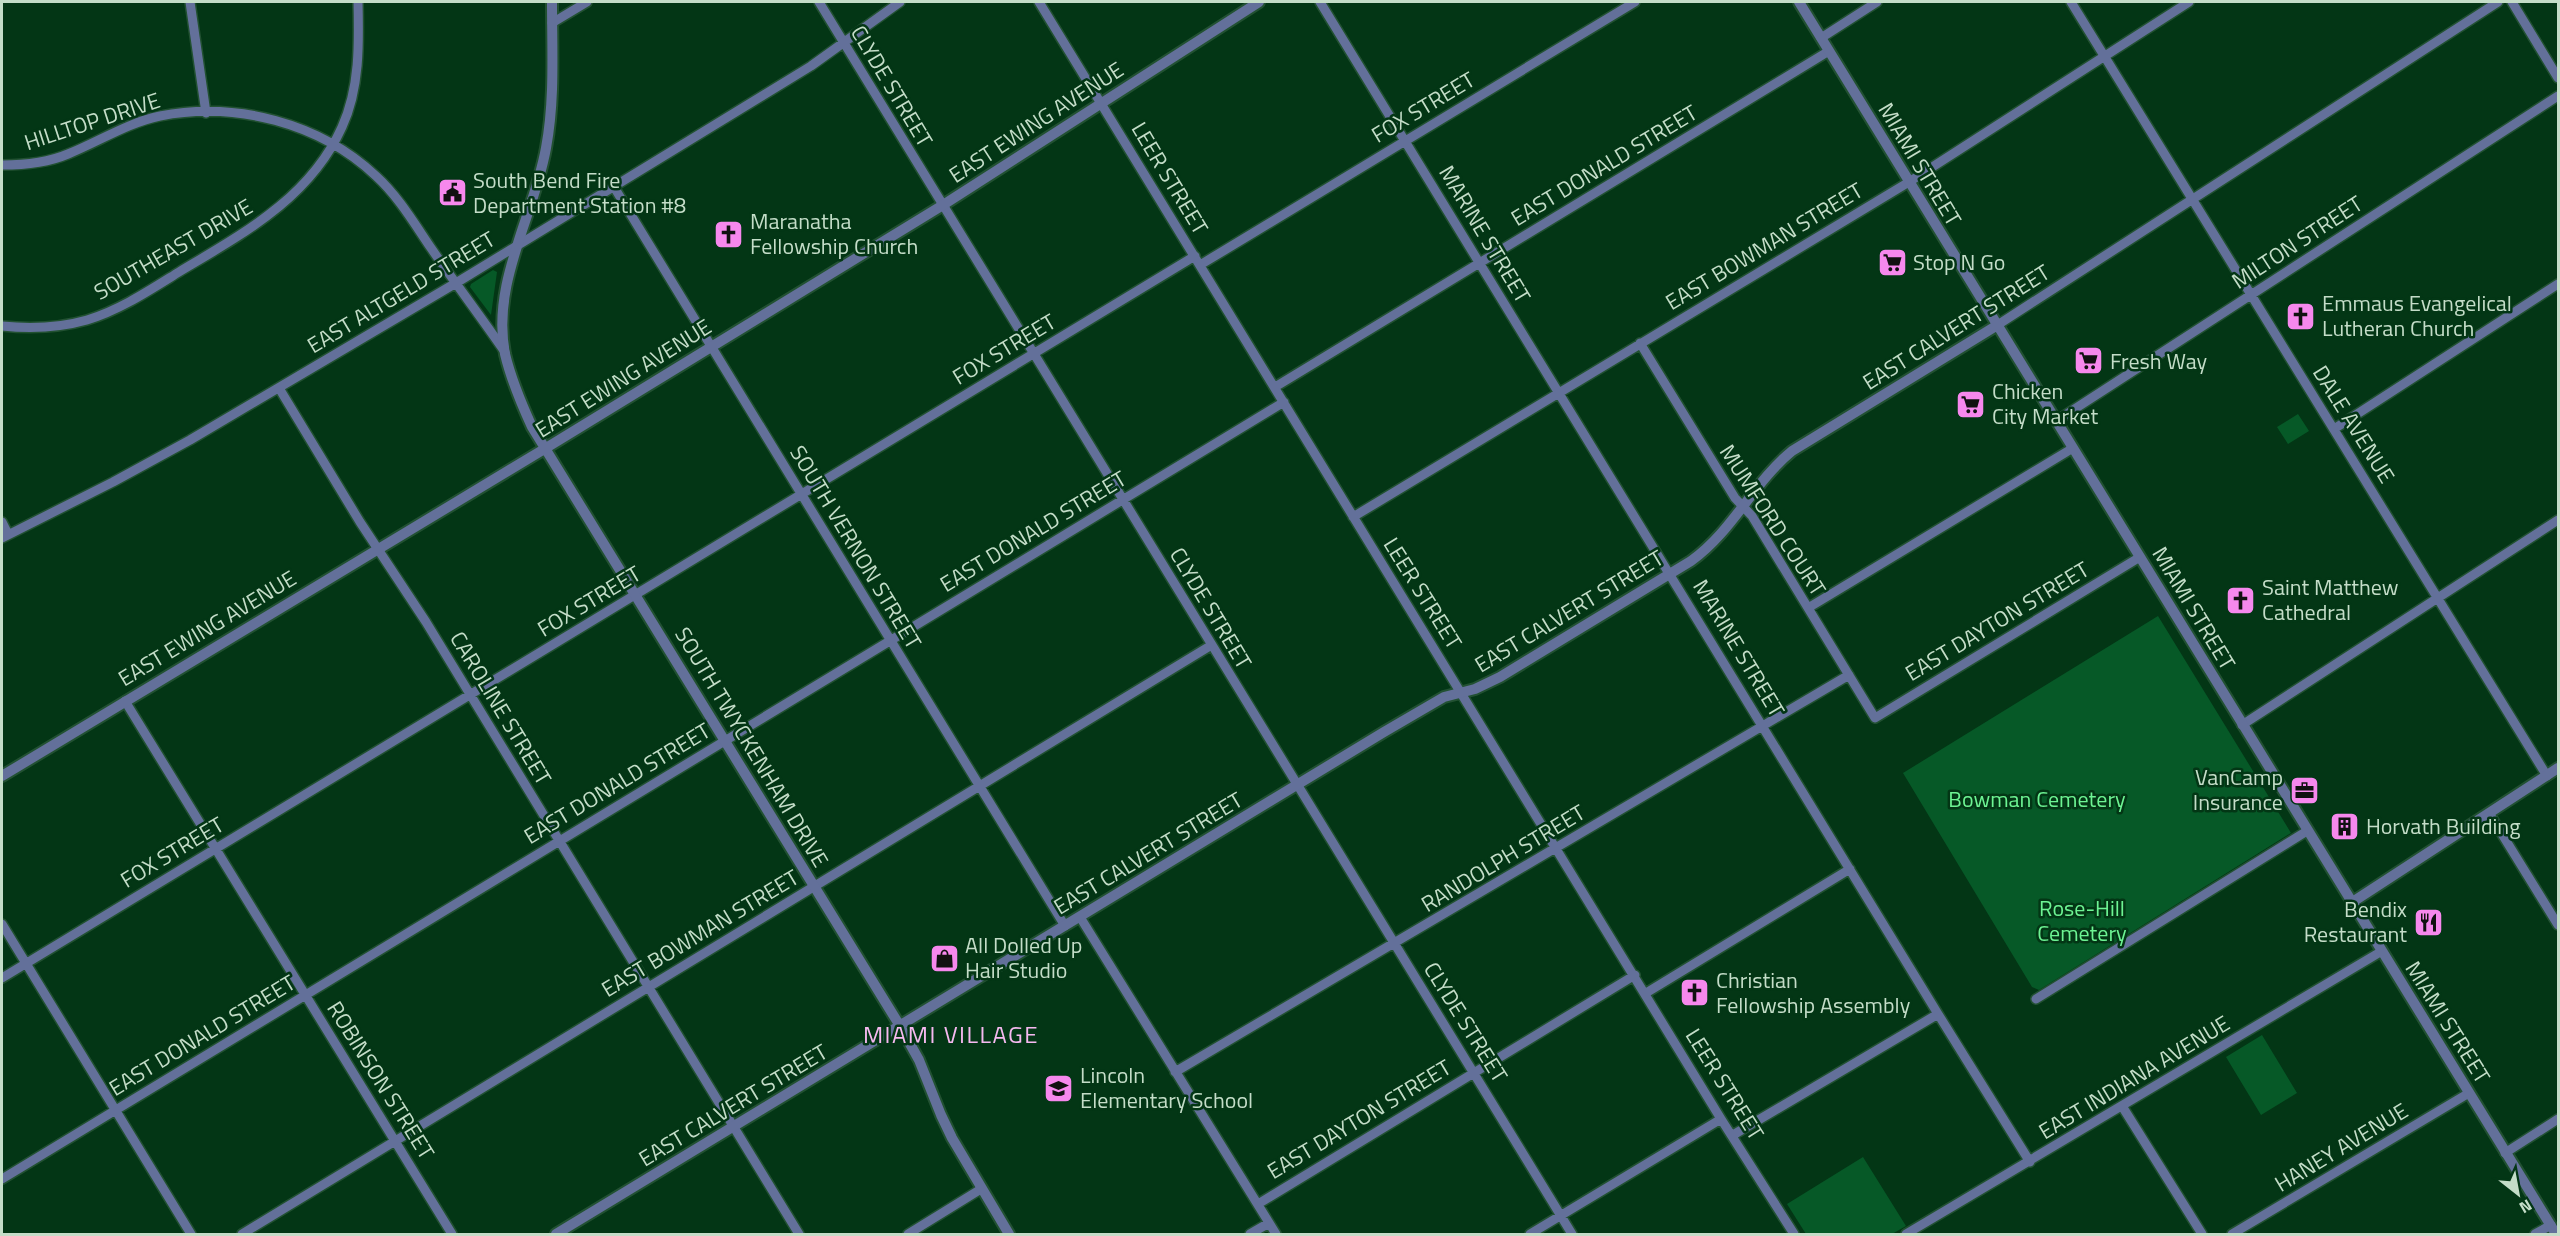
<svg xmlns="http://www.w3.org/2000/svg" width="2560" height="1236" font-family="'Titillium Web',sans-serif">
<rect width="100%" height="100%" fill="#033615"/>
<path fill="#065927" d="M493,270L497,272L491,315L470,287L471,284Z
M2298,414L2309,431L2288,444L2277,427Z
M2158,616L2291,833L2039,990L2032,987L1903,773Z
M2262,1035L2297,1093L2261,1115L2226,1057Z
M1863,1157L1906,1226L1892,1234H1806L1787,1204Z"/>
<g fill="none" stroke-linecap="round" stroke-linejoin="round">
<defs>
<path id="minor" d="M190,2L206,113
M819,2L1572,1234
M1039,2L1721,1119L1794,1234
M1320,2L1938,1014L2030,1162
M2071,2L2547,776
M2512,2L2558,78
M552,23L587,2
M1821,38L1877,2
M2,165C24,165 47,163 68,154C100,141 127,123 160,116C236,101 320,123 376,176C398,196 414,223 431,248C455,283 481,317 505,352
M614,187L1065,926
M1200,265L1635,2
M2,326C31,329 59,328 87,320C120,310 150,290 179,272C244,233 310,198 342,127C360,88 359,43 358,2
M1996,326L2498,2
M1640,343L1735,498L1752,516L1875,718L2140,557
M1275,387L1829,51
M279,388L360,522L426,622L799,1234
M2056,421L2558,96
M2334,429L2558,284
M1353,517L1909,182L2189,2
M2,522L8,534
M2,538L113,482L190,440L456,283L811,66L900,2
M1808,608L2073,448
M125,701L452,1234
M2242,725L2558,520
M2489,813L2558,925
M1080,917L1276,1234
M2,924L191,1234
M2,978L1195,256
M1646,993L1850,869
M2036,999L2307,831
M1175,1072L1849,675
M2122,1106L2202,1234
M1733,1135L1938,1014
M2505,1153L2558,1119
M2,1179L1284,402
M1258,1204L1635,975
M242,1234L1210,646
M908,1234L981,1189
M1250,1234L1269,1223
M1530,1234L1721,1119
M1906,1234L2382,951
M2232,1234L2469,1093
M2535,1234L2551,1225"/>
<path id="tertiary" d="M552,2C552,50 555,100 546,148C534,216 491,283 505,354C511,379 521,403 532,427L900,1026L919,1060L941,1115L952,1138L1009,1234
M1799,2L2556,1234
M2,776L546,448L943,205L1259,2
M2351,903L2558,768
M556,1234L1384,732L1444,697L1475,689L1500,677L1691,561C1733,531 1753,483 1792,451L1996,326"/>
</defs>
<use href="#minor" stroke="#225132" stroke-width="12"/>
<use href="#tertiary" stroke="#225132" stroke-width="14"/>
<use href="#minor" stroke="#63709a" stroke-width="9"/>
<use href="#tertiary" stroke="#63709a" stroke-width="10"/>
</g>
<defs>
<symbol id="civic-square" viewBox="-11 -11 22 22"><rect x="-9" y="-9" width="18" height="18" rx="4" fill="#f688ed" stroke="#033615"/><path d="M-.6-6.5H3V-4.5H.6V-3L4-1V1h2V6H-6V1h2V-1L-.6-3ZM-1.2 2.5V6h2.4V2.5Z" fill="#111"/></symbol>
<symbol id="church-square" viewBox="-11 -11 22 22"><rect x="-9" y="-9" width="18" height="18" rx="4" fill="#f688ed" stroke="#033615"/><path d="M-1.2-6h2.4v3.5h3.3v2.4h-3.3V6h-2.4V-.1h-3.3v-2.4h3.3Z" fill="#111"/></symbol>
<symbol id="supermarket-square" viewBox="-11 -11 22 22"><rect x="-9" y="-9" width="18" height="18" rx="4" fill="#f688ed" stroke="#033615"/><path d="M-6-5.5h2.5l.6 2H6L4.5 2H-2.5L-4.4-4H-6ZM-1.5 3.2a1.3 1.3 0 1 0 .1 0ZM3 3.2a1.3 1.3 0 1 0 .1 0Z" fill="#111"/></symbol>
<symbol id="office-square" viewBox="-11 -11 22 22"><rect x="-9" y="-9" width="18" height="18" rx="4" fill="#f688ed" stroke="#033615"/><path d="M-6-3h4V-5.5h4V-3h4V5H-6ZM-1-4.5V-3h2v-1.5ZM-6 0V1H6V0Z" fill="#111"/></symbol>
<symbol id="building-square" viewBox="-11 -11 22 22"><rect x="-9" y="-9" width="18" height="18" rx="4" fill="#f688ed" stroke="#033615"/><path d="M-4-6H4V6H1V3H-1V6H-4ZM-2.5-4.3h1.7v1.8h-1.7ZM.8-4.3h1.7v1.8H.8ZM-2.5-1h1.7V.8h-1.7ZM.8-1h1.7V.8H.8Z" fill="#111"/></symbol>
<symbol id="restaurant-square" viewBox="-11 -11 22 22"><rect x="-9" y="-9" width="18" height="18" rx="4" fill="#f688ed" stroke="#033615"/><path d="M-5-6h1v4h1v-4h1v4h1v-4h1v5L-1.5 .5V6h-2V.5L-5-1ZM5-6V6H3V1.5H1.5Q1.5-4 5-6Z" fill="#111"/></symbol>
<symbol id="shop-square" viewBox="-11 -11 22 22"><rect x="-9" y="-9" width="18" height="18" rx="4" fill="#f688ed" stroke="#033615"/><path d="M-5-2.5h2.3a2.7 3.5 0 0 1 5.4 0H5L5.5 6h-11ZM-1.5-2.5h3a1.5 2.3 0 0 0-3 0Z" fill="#111"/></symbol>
<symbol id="school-square" viewBox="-11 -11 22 22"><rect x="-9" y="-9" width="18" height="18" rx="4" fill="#f688ed" stroke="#033615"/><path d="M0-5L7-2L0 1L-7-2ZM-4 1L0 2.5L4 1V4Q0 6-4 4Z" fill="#111"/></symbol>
</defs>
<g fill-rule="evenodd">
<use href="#civic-square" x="436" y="176" width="33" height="33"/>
<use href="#church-square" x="712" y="218" width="33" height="33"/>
<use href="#supermarket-square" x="1876" y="246" width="33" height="33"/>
<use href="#church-square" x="2284" y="300" width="33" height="33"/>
<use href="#supermarket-square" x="2072" y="344" width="33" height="33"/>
<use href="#supermarket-square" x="1954" y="388" width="33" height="33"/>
<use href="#church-square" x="2224" y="584" width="33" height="33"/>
<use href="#office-square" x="2288" y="774" width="33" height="33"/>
<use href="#building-square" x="2328" y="810" width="33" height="33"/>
<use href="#restaurant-square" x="2412" y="906" width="33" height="33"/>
<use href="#shop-square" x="928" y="942" width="33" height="33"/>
<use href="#church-square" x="1678" y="976" width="33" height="33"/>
<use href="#school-square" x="1042" y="1072" width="33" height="33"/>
</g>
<g text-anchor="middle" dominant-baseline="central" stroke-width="5" stroke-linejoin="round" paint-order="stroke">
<g font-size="22" fill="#c4ddc8" stroke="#033615">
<text transform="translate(892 86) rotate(59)">CLYDE STREET</text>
<text transform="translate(1423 107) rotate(-31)">FOX STREET</text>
<text transform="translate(92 121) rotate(-18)">HILLTOP DRIVE</text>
<text transform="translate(1036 122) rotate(-33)">EAST EWING AVENUE</text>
<text transform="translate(1920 164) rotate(59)">MIAMI STREET</text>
<text transform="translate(1604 165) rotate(-31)">EAST DONALD STREET</text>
<text transform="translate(1170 178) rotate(59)">LEER STREET</text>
<text transform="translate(1485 234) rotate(59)">MARINE STREET</text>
<text transform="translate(2297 242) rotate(-33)">MILTON STREET</text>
<text transform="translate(1764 246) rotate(-31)">EAST BOWMAN STREET</text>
<text transform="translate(173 249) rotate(-30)">SOUTHEAST DRIVE</text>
<text transform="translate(401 292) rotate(-31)">EAST ALTGELD STREET</text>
<text transform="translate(1956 327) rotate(-32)">EAST CALVERT STREET</text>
<text transform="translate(1004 349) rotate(-31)">FOX STREET</text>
<text transform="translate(623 378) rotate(-32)">EAST EWING AVENUE</text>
<text transform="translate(2354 424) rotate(58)">DALE AVENUE</text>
<text transform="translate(1773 520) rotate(57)">MUMFORD COURT</text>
<text transform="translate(1033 531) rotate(-31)">EAST DONALD STREET</text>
<text transform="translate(856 547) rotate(59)">SOUTH VERNON STREET</text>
<text transform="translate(1423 593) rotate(58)">LEER STREET</text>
<text transform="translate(589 601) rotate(-31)">FOX STREET</text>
<text transform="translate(1211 608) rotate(59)">CLYDE STREET</text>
<text transform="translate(2194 608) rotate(59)">MIAMI STREET</text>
<text transform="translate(1569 611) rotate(-31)">EAST CALVERT STREET</text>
<text transform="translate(1997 621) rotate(-31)">EAST DAYTON STREET</text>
<text transform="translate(207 628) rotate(-31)">EAST EWING AVENUE</text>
<text transform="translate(1739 648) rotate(59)">MARINE STREET</text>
<text transform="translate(501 708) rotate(59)">CAROLINE STREET</text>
<text transform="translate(752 747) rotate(59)">SOUTH TWYCKENHAM DRIVE</text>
<text transform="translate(617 783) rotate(-31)">EAST DONALD STREET</text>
<text transform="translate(172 852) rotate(-31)">FOX STREET</text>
<text transform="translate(1148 853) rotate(-31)">EAST CALVERT STREET</text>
<text transform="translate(1503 858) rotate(-31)">RANDOLPH STREET</text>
<text transform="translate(700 933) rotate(-31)">EAST BOWMAN STREET</text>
<text transform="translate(1466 1022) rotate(58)">CLYDE STREET</text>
<text transform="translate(2448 1022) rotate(58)">MIAMI STREET</text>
<text transform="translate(202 1035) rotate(-31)">EAST DONALD STREET</text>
<text transform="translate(2134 1077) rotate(-31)">EAST INDIANA AVENUE</text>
<text transform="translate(381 1080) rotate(58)">ROBINSON STREET</text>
<text transform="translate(1725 1084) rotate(58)">LEER STREET</text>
<text transform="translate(733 1105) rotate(-31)">EAST CALVERT STREET</text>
<text transform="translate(1359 1119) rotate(-31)">EAST DAYTON STREET</text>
<text transform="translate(2341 1147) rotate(-31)">HANEY AVENUE</text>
</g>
<g font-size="22" fill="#c4ddc8" stroke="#033615" text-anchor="start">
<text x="473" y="180">South Bend Fire<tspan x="473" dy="25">Department Station #8</tspan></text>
<text x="750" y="221">Maranatha<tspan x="750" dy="25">Fellowship Church</tspan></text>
<text x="1913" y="262">Stop N Go</text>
<text x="2322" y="303">Emmaus Evangelical<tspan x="2322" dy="25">Lutheran Church</tspan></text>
<text x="2110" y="361">Fresh Way</text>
<text x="1992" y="391">Chicken<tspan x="1992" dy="25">City Market</tspan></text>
<text x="2262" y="587">Saint Matthew<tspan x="2262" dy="25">Cathedral</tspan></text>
<text x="2283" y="777" text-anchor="end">VanCamp<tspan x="2283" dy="25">Insurance</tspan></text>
<text x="2366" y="826">Horvath Building</text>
<text x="2407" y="909" text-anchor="end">Bendix<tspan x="2407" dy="25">Restaurant</tspan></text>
<text x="965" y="945">All Dolled Up<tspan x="965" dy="25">Hair Studio</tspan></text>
<text x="1716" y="980">Christian<tspan x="1716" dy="25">Fellowship Assembly</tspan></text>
<text x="1080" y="1075">Lincoln<tspan x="1080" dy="25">Elementary School</tspan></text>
</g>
<g font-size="22" fill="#6df493" stroke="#033615">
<text x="2037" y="799">Bowman Cemetery</text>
<text x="2082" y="908">Rose-Hill<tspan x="2082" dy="25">Cemetery</tspan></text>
</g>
<g font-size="24" letter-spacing="1.5" fill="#f6b9f0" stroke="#033615">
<text x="951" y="1034">MIAMI VILLAGE</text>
</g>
</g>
<rect width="2560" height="1236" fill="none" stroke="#c4ddc8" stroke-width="6"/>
<g transform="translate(2518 1194) rotate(149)" stroke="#033615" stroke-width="4.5" paint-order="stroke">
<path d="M0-4.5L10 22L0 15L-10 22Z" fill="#c4ddc8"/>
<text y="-9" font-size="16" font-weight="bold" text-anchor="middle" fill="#c4ddc8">N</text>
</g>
</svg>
